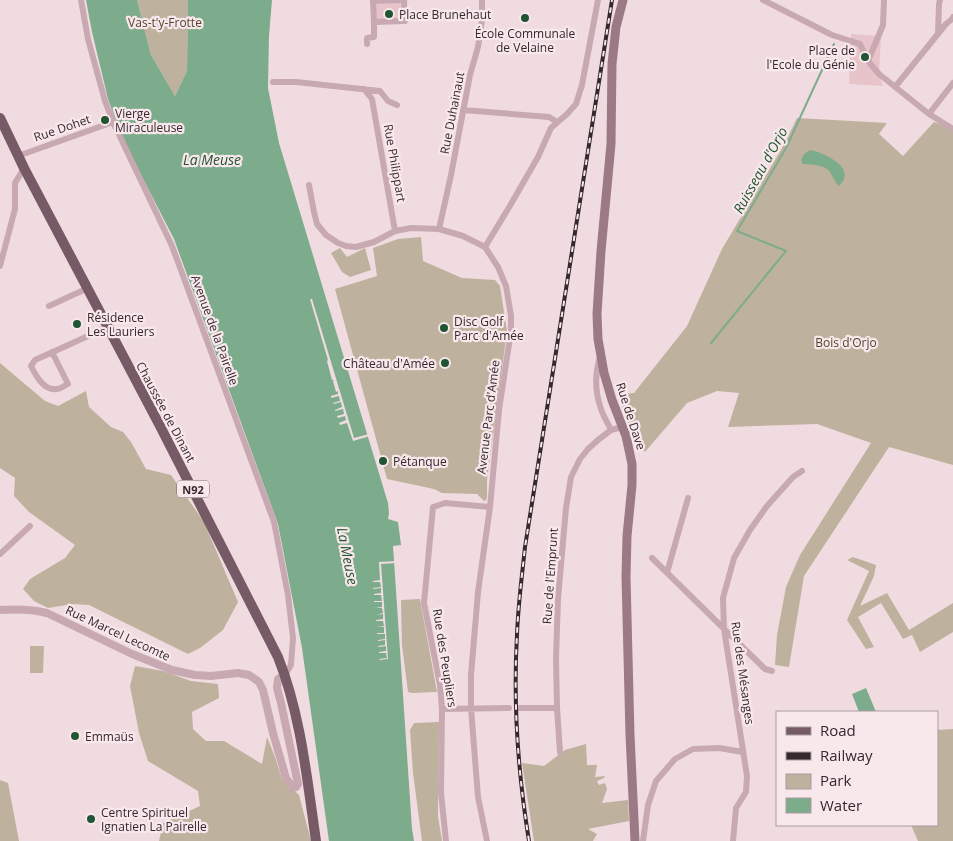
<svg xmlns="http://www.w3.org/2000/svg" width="953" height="841" font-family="'Open Sans',sans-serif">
<rect width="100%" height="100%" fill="#f0dce0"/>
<path fill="#beb19d" d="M137,0H188L187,71L175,96L151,55Z
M797,118L887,123L879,134L903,156L934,122L953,129V465L889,447L804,576L789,667L775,665L777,635L786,587L800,555L871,443L817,424L728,427L739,393L717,391L687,403L645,452L632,433L618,394L634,393L687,326L722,249L785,143Z
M421,237L423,261L462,278L495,280L500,286L507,331L487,480V497L486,500L484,501L477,494L442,493L434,489L387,479L335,289L377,276L373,248L398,239Z
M340,248L347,257L365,248L371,270L350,277L342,272L331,253Z
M0,363L45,401L58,406L86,391L89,407L111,427L123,432L131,442L146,469L171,475L204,522L238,602L223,630L200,648L188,654L89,605L73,604L48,608L34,601L23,589L30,579L65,558L75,545L29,512L14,496L15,478L0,468Z
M853,557L876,565L874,576L860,606L887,593L909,630L953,603V632L920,652L912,635L903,639L881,603L858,617L874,647L866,649L847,620L869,571L847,560Z
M420,599L437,692L412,693L408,692L402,645L401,600Z
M30,646H44L43,673H30Z
M135,666L163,671L191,681L218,684L219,698L192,712L193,729L206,741H224L262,764L267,737L275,757L282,779L299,795L311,841H159L163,823L200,806L198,791L148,761L139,733L130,686Z
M439,722L438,804V816L442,841H422L413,773L410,730L414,723Z
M953,729V841H918L911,825H937V730Z
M586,744L587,765H597L595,777L605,776L604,778L597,781L599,785L605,783L607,789L602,803L628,800L629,821L588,829L597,834L593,841H534L522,763L544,766L565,750Z
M0,780L8,783L19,841H0Z"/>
<path fill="#e7c4ca" d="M404,0L405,21L374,22L373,1Z
M851,34L881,36L879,74L883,86L849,84Z"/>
<path fill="#7dac8c" d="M86,0H137L151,55L175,96L187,71L188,0H272L269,36L268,88L279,143L388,503L389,513L388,519L398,522L401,545L393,546L412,829L414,841H329L302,648L278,524L174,239L122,138L108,99L92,32Z
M810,150C821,152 850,164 844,179C844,180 840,185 839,186C833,180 834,178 830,172C824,164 812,165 803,164L801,160L804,154Z
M866,688L876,712H859L852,694Z"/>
<path fill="#f0dce0" d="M310,299H312L354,438L369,434L370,436L353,441L347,423L340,425L339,423L346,420L345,416L338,418L337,416L344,414L343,409L335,411V410L342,407L341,402L334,404L333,403L340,401L339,396L331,398V396L338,394V391L336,392L333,381L334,380H332L327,361L328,360Z
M396,561V563L381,564L388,659L380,660L379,659L387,658L386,653H379V652L386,651V646L379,647L378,646L385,645V640L378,641V640L385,639V634H377V633H384V627L377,626H384L383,621H376V620L383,619V614L376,615L383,613L382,608L375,607H382V602H374V601H382L381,595H374V594L381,593V588L373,589V588L381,587L380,582H373V581L380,580L379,562Z"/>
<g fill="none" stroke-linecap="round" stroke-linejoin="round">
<path stroke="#7dac8c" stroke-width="2" d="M711,343L786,251L737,231L786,148L834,44"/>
<path stroke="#c8a9b1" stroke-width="6" d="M81,0L88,39L105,101L113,122L172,246L274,522L288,595L293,638L291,665L285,675
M373,0L374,22L405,21L404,0
M763,0L832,35L860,44L868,61L879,74L929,114L953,129
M373,1L400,0
M938,33L939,4L940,0
M367,44V38L374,37V22
M868,61L883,25L884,0
M273,82H296L380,91L388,101L397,105
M895,87L946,24L952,19L953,17
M364,89L372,99L395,231
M463,110L549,117L557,122
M929,114L953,83
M18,156L113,122
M309,185L314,212L317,224L326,235L338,243L346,246L356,247L374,242L395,231L411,228L439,229L463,236L485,247L498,267L506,286L511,316V331L499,410L490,507L478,592L471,675V708L478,797L487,841
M439,229L451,175L470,75L478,47L482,20V0
M485,247L511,204L538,157L551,128L567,114L576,104L582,85L598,0
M0,266L15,209V183L24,168
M49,306L88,288
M52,352L68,384C65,385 61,389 57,389C44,391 36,376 31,366L35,360L108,327
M600,357C595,373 595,392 601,409C603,416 608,423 611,430
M0,554L30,526
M652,558L765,669L772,671
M667,573L688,498
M519,708H557
M442,709L509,708
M560,752L557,708L556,658L558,599L566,508L571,477L580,459L588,449L598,440L611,430L623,427
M446,841L441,793L442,709L440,685L424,603L433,507L445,503L490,507
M643,841L648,805L656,781L675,759L693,749L719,748L743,752
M733,841L736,808L746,792L747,776L724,629L723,598L734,558L750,530L767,506L793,477L802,471"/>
<path stroke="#c8a9b1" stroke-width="8" d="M0,610C16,609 31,609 47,613L132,654L172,670L195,675L211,676L238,673L249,675L259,682L263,690L273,733L286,778L293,788L296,787L298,784L281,703L277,688L278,679L285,675"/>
<path stroke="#9b7a86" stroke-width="9" d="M623,0L616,27L612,64L611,144L601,251L597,314L598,339L604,373L612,400L626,436L632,464V485L627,536L626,577L630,735L635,841"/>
<path stroke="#765a65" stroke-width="10" d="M0,118L24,168L160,426L278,657C301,715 307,779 316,841"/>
<defs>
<path id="rail" d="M529,841C518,773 513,704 517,635C518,605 522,576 525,547L612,0"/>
</defs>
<use href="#rail" stroke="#35282e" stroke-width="4"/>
<use href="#rail" stroke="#f8e8eb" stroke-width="2" stroke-dasharray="5.5" stroke-linecap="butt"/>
</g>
<g fill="#215432" stroke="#f8e8eb" stroke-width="2">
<circle cx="389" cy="14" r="5"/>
<circle cx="525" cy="18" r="5"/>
<circle cx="865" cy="57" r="5"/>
<circle cx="105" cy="120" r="5"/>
<circle cx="77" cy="324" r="5"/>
<circle cx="444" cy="328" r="5"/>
<circle cx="445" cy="363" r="5"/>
<circle cx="383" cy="461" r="5"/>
<circle cx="75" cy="736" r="5"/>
<circle cx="91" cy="819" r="5"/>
</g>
<g text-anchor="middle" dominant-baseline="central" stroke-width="4.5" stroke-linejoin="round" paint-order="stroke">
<rect fill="#f8e8eb" stroke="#706267" stroke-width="1" x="177" y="480.5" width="32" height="17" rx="4"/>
<g font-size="11" font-weight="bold" fill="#35282e">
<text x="193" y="489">N92</text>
</g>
<g font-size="12" fill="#35282e" stroke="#f8e8eb" text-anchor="start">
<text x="399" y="14">Place Brunehaut</text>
<text x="525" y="33" text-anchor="middle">École Communale<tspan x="525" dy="14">de Velaine</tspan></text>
<text x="855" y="50" text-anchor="end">Place de<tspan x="855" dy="14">l'Ecole du Génie</tspan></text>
<text x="115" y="113">Vierge<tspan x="115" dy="14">Miraculeuse</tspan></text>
<text x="87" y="317">Résidence<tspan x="87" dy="14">Les Lauriers</tspan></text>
<text x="454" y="321">Disc Golf<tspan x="454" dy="14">Parc d'Amée</tspan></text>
<text x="435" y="363" text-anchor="end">Château d'Amée</text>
<text x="393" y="461">Pétanque</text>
<text x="85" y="736">Emmaüs</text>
<text x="101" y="812">Centre Spirituel<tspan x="101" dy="14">Ignatien La Pairelle</tspan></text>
</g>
<g font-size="12" fill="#52452e" stroke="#f8e8eb">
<text x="165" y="22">Vas-t'y-Frotte</text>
<text x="846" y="342">Bois d'Orjo</text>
</g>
<g font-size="12" fill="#35282e" stroke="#f8e8eb">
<text transform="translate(452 113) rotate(-79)">Rue Duhainaut</text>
<text transform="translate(62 128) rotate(-19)">Rue Dohet</text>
<text transform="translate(395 163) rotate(80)">Rue Philippart</text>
<text transform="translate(215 330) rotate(70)">Avenue de la Pairelle</text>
<text transform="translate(166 412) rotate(62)">Chaussée de Dinant</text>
<text transform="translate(631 416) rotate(72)">Rue de Dave</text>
<text transform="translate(488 417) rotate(-83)">Avenue Parc d'Amée</text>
<text transform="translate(550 576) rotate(-86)">Rue de l'Emprunt</text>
<text transform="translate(118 633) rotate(25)">Rue Marcel Lecomte</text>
<text transform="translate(445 658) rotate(81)">Rue des Peupliers</text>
<text transform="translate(743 673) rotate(82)">Rue des Mésanges</text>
</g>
<g font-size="14" font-style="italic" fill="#215432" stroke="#f8e8eb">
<text x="212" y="159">La Meuse</text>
<text transform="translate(760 170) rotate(-61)">Ruisseau d'Orjo</text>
<text transform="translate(348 556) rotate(79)">La Meuse</text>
</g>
</g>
<rect x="776" y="711" width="162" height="115" fill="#f8e8eb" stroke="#aa9b9f"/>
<rect x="786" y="727" width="25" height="8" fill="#765a65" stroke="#aa9b9f"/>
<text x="820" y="736" font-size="15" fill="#35282e">Road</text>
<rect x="786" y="752" width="25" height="8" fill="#35282e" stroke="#aa9b9f"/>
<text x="820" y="761" font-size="15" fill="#35282e">Railway</text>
<rect x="786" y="774" width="25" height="15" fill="#beb19d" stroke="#aa9b9f"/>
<text x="820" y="786" font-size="15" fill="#35282e">Park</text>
<rect x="786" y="798" width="25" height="15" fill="#7dac8c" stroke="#aa9b9f"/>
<text x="820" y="811" font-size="15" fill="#35282e">Water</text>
</svg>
